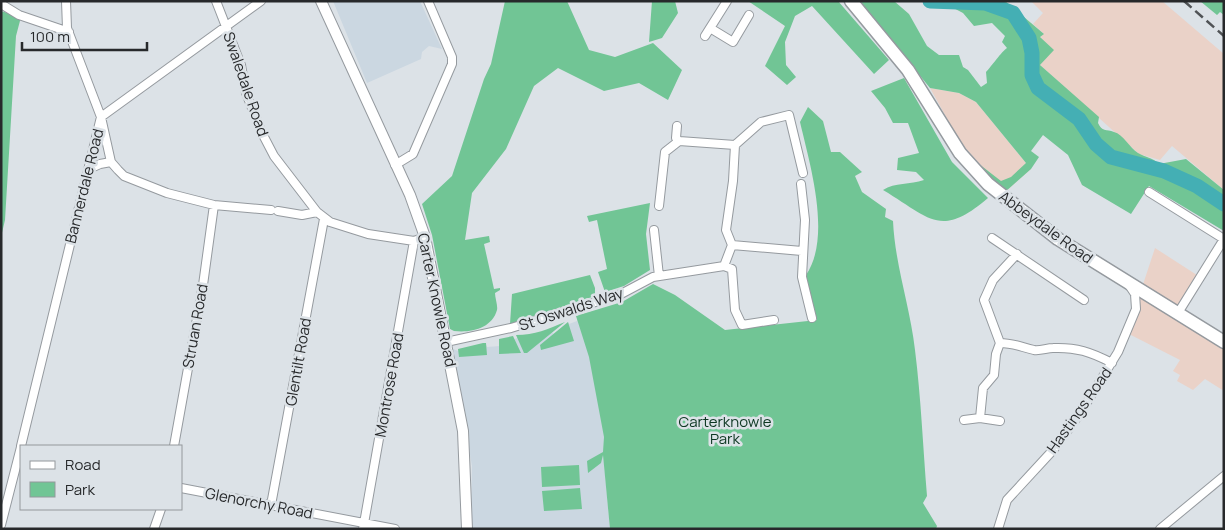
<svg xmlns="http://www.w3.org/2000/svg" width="1225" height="530" font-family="Manrope,sans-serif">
<rect width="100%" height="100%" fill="#dce2e7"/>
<path fill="#ead2c8" d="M1031,1H1162L1224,54V190L1172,146L1160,160L1139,154L1040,65L1053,50L1040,37L1043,33L1033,24L1043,13Z
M930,88L959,93L976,102L1031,169L1005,192L960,142Z
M1155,248L1200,277L1178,313L1224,342V391L1205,379L1193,390L1177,381L1180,375L1173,371L1180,360L1127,333Z"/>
<path fill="#cbd7e1" d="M333,1H420L442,49L429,46L422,52L421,59L367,83Z
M577,318L627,389L603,452L610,529H471L472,466L451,348L458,351L486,345L487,347L500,346L517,338L531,340L551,331L554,334L568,322L569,324L577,321Z"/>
<path fill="#71c595" d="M505,1H567L589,50L615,57L653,43L682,70L668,100L639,83L604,91L558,68L534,86L506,149L472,193L465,240L489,236L490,242L484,244L494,289L500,288V290L495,293C495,298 498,306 497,310C492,328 472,333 454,331L450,329L432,235L422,204L452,176L484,79L491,64Z
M652,1H675L678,13L662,38L649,42Z
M748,1H838L889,60L874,74L812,6L795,16L785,42L786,65L796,77L787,85L765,66L785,26Z
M859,1H894L909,14L927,46L939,55H959L963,67L968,70L981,87L987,83L986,72C991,67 1002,51 1007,48L1002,42L1005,36L992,23L974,26L963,13L940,1H1005L1044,34L1040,37L1054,50L1040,65L1099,117L1098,123C1102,132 1106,129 1114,132C1123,134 1130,148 1138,153C1146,158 1152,157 1159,164L1186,159L1224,190V231L1149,186L1131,214L1082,185L1068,155L1043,135L1031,151L1039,157L1031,169L1005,192L979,164L1001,181L1011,177L1026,163L976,102L959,93L930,88Z
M1200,1H1224V15L1220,12L1217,15Z
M1,11L21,17L16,36L5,220L1,237Z
M904,78L952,162L988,198C940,239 930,218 883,190C895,182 910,185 924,180L916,172L897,170L898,158L919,153L908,123H893L885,108L871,91Z
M808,107L823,121L831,152H840L862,172L855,176L862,192L886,209L885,217L893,221C895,265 910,306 915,350C921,398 923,447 927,496L923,503L937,526L936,529H610L603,455L601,463L588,473L587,461L603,452L604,437L589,357L576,316L622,302L653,284L675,295L725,330L817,320L806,275C832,237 810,165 800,122Z
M650,203L646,234L650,270L624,286L605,292L598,272L607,269L597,220L589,222L587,216Z
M590,275L595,288V296L510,324L512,294Z
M565,322L527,353H524L516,335C535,335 548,329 565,322Z
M568,322L574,341L541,350L540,345Z
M513,336L521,353L499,354V339Z
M483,343H486L487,355L459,357L458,349Z
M579,465L580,485L542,487L541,467Z
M580,488L582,509L544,511L542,491Z"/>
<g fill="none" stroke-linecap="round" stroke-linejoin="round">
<path stroke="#44afb4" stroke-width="15" d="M930,1L985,3L1013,13L1029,38L1032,53V75L1038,88L1079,119L1096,144L1111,157L1164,171L1197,186L1224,204"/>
<defs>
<path id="minor" d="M66,1L67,28L101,117L111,162L118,170L124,176L167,193L214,205L271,210
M216,1L241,65L246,93L262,133L274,156L317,212L330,222L368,234L414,241L425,237
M1,4L19,15L69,32
M710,28L733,42L749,15
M705,36L727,1
M677,126L676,138L679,141
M735,145L761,122L789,115L803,173
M395,165L413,154L452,64V57L428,1
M89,169L100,164L111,162
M801,184L805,220L802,277L812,318
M1149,192L1224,239
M659,206L665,152L679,141
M278,211L302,215L317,212
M654,230L659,276
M992,238L1084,300
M732,245L802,251
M724,266L732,269L735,310L742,325L774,320
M1178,313L1224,239
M446,342L511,328L602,300L621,294L653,277L724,266L732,245L726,230L733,181L735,145L679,141
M1000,343C1013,343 1021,347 1034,350C1040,351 1047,348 1053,348C1076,347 1091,352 1112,363
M980,418L983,388L994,375L996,354L1000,343L984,300L993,280L1017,254
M964,420L980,418L1000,421
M21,446L101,117L261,1
M174,446L203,285L214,205
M181,488L395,529
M271,505L324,219
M1,525L21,447
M154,529L161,509
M363,529L414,241
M998,529L1007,500L1054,449L1081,412L1118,352L1136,309L1135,294L1129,285
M1160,529L1224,476"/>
<path id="tertiary" d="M321,1L410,195L425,237L463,431L467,529"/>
<path id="primary" d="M851,1L908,70L960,153L988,184L1058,239L1224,342"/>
</defs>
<use href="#minor" stroke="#959a9f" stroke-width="10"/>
<use href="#tertiary" stroke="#959a9f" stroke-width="12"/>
<use href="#primary" stroke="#959a9f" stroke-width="15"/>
<use href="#minor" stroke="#fff" stroke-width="8"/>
<use href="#tertiary" stroke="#fff" stroke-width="10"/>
<use href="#primary" stroke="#fff" stroke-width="12"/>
<path stroke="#505356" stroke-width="2.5" stroke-dasharray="10 5" stroke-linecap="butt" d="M1184,1L1224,36"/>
</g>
<g text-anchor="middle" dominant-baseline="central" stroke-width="5" stroke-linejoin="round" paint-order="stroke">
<g font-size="15" fill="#27292b" stroke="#dce2e7">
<text transform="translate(246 84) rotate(71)">Swaledale Road</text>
<text transform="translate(84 186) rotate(-76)">Bannerdale Road</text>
<text transform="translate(1046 227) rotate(36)">Abbeydale Road</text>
<text transform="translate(437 300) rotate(78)">Carter Knowle Road</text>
<text transform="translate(571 309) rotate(-18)">St Oswalds Way</text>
<text transform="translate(195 326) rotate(-80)">Struan Road</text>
<text transform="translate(298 362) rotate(-80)">Glentilt Road</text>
<text transform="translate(389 385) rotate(-80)">Montrose Road</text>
<text transform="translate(1079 410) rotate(-55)">Hastings Road</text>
<text transform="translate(259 503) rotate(11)">Glenorchy Road</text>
</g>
<g font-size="15" fill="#0d3722" stroke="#dce2e7">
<text x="725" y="421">Carterknowle<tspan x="725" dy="17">Park</tspan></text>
</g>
</g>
<rect width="1225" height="530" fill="none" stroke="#27292b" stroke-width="5"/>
<rect x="20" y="445" width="162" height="65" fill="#dce2e7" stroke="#94989c"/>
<rect x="30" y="461" width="25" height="8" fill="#ffffff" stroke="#94989c"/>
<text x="65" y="470" font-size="15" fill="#27292b">Road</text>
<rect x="30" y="482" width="25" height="15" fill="#71c595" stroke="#94989c"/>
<text x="65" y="495" font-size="15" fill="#27292b">Park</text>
<path d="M22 42v8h125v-8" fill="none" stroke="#27292b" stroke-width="2.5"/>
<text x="30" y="42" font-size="15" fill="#27292b" stroke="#dce2e7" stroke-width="4" paint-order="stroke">100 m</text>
</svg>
